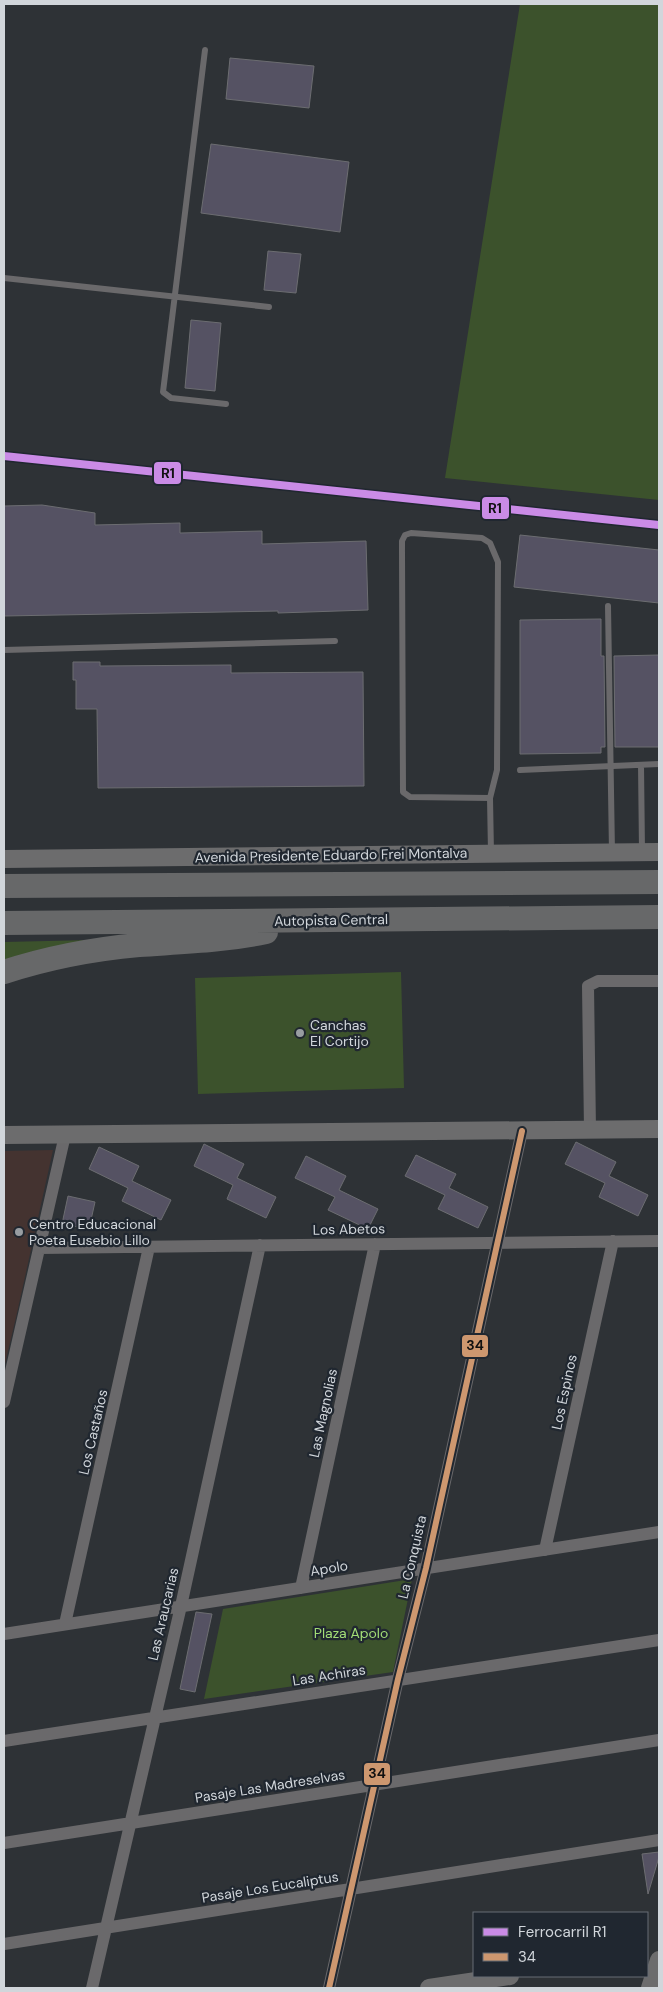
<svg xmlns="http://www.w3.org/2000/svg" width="663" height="1992" font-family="'DM Sans',sans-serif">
<rect width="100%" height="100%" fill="#2e3236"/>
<path fill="#443330" d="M53,1150L17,1313L4,1368V1151Z"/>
<path fill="#3c522c" d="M520,4H659V500L445,478Z
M91,940L4,962V942Z
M401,972L404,1088L198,1094L195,978Z
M412,1579L393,1672L204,1699L223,1609Z"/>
<path fill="#555263" stroke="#6c6d71" d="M230,58L314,66L309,108L226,99Z
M211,144L349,162L340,232L201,213Z
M268,251L301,254L296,293L264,290Z
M191,320L221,323L215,391L185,388Z
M42,505L95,513V525L180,523V533L262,531V544L366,541L368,610L278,613V611L4,616V506Z
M520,535L659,550V603L514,587Z
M601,619V656H604L605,747H601V753L520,754V620Z
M659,655V747H615L614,656Z
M73,662H100V666L231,665V673L363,672L364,786L98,788L97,709H76V680H73Z
M576,1142L616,1162L609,1176L648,1195L638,1216L599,1197L605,1183L565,1164Z
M204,1144L244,1164L237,1178L276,1197L266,1218L227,1199L233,1185L194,1166Z
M99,1147L139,1166L132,1181L171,1200L161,1220L122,1201L128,1188L89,1169Z
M416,1155L456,1174L449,1188L488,1207L478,1228L438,1209L445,1195L405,1176Z
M306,1156L346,1176L339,1190L378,1209L368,1229L328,1210L335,1197L295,1178Z
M68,1196L95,1202L89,1229L62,1224Z
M196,1612L212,1614L195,1692L180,1689Z
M659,1852V1857L648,1894L642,1854Z"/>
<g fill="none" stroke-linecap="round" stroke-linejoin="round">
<path stroke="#6a696b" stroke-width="6" d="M205,50L163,392L171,398L226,404
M4,278L269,307
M608,606L612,852
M4,650L335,641
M641,765L642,851
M520,770L659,764
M490,798L410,797L403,792L402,552V541L405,535L411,533L482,538L490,543L498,562L497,770L490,798L491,853"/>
<path stroke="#6a696b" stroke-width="12" d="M590,1130L588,986L598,981H659
M39,1248L659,1241
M4,1402L65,1135
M545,1550L613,1241
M301,1588L375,1244
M65,1624L149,1247
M4,1634L659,1532
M4,1741L659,1640
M4,1843L659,1740
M4,1944L659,1840
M92,1988L181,1606L260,1245
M329,1988L398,1679L426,1568L522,1131"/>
<path stroke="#6c6c6d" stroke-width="18" d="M4,859L659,852
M4,1135L659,1129
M429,1988L510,1976
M650,1988L659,1960"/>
<path stroke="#676869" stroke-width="24" d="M4,886L659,882
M4,923L659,917
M4,972C47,958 94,949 139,945C182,942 224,941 266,932"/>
<defs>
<path id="bus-1" d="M329,1988L398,1679L426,1568L522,1131"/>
</defs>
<use href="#bus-1" stroke="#202730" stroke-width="10"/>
<use href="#bus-1" stroke="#cd976f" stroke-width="6"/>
<defs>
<path id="rail-1" d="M4,456L659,525"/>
</defs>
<use href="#rail-1" stroke="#202730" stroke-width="11"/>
<use href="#rail-1" stroke="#ca8be6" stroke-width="8"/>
</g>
<g fill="#989da1" stroke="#202730" stroke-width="2">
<circle cx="300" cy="1033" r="5"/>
<circle cx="19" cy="1232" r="5"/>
</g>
<g text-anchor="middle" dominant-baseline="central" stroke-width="4.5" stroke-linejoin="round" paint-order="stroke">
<g font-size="14" fill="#d1d6db" stroke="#202730">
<text transform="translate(331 855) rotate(-1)">Avenida Presidente Eduardo Frei Montalva</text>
<text transform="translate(331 920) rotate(-1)">Autopista Central</text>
<text transform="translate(349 1229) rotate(-1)">Los Abetos</text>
<text transform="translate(564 1392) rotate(-78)">Los Espinos</text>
<text transform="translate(323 1413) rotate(-78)">Las Magnolias</text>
<text transform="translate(93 1432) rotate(-77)">Los Castaños</text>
<text transform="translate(412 1557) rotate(-77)">La Conquista</text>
<text transform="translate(329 1568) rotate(-9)">Apolo</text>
<text transform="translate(163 1614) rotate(-77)">Las Araucarias</text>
<text transform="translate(329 1675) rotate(-9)">Las Achiras</text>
<text transform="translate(270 1786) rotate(-9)">Pasaje Las Madreselvas</text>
<text transform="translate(270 1887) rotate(-9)">Pasaje Los Eucaliptus</text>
</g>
<g font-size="14" fill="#d1d6db" stroke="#202730" text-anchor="start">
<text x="310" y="1025">Canchas<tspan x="310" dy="16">El Cortijo</tspan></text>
<text x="29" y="1224">Centro Educacional<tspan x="29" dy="16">Poeta Eusebio Lillo</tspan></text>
</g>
<g font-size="14" fill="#a2dd76" stroke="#202730">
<text x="351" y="1633">Plaza Apolo</text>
</g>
</g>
<g stroke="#202730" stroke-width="2">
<rect x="153" y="461" width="29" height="24" rx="5" fill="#ca8be6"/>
<rect x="481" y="496" width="29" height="24" rx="5" fill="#ca8be6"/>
<rect x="461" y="1334" width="28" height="24" rx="5" fill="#cd976f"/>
<rect x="363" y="1762" width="28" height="24" rx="5" fill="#cd976f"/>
</g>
<g font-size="14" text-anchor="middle" font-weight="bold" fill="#111">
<text x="168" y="478">R1</text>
<text x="495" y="513">R1</text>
<text x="475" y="1350">34</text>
<text x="377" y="1778">34</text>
</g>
<rect width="663" height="1992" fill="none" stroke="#d1d6db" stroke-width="10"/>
<rect x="473" y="1912" width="175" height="65" fill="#202730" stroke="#676d74"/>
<rect x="483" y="1928" width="25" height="8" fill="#ca8be6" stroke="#676d74"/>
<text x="518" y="1937" font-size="15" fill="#d1d6db">Ferrocarril R1</text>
<rect x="483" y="1953" width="25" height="8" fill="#cd976f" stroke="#676d74"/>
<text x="518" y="1962" font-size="15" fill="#d1d6db">34</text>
</svg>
